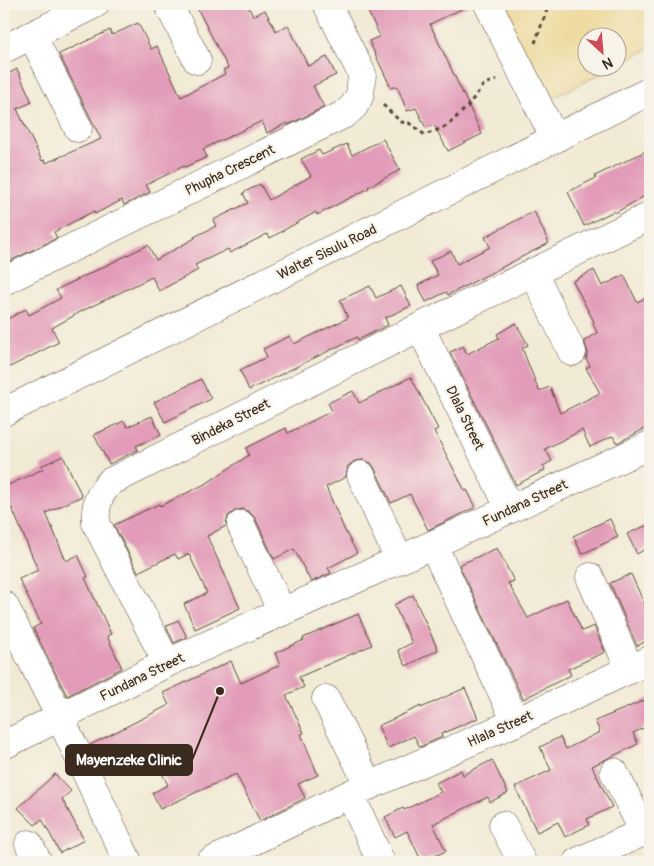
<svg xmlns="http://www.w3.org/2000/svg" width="654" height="866" font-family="Pangolin,sans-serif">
<rect width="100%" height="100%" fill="#f7f3e8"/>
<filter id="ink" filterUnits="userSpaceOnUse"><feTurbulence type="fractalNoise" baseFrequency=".02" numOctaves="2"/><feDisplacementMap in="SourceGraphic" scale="10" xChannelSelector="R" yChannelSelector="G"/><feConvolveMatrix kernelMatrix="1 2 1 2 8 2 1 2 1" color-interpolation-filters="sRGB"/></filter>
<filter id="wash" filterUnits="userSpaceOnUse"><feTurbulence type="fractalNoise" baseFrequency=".0096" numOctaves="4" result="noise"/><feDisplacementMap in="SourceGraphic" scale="20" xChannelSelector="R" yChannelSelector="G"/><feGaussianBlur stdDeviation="1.12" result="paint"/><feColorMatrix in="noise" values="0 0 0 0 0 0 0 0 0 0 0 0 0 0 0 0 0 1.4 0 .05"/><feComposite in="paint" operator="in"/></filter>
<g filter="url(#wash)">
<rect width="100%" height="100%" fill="#f1ead4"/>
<path fill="#eeda9e" stroke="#94825e" d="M499,4H650V48L617,65L616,38H586V68H612L547,101Z"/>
<g id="blocks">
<path fill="#e29bb8" d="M195,4H247L253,16L265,10L276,31L288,25L308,66L327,57L336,75L313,86L324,107L288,125L287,123L267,133L262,121L203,149L207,157L185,167L184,166L146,185L150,192L124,205L122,200L95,214L94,211L54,232L57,238L4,264V177L11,173L4,157V76L17,69L32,102L17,109L42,161L45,160L46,163L101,139L59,54L110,30L112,35L138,23L151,49L157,46L181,97L225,74L223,70L228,68Z
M364,4H389L392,10L405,4H472L430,24L482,134L448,151L434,125L426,128L416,108L407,111L397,86L391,88L369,41L380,36Z
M383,139L400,170L368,187L369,188L317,215L316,212L270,238L267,234L230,253L228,249L195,265L198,270L159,291L152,277L82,311L52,328L59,342L4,370V321L26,309L29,315L61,298L56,290L148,245L156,260L195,238L194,237L216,226L213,220L248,203L243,193L260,184L269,200L311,176L301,159L319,150L322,155L347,144L352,155Z
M650,149V193L615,213L614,211L584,226L568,192L596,178L595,176Z
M534,211L549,243L448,295L446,292L426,302L418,285L438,275L430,261L451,251L457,264L490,247L485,237Z
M594,270L602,286L624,275L637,302L650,296V426L617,443L613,436L590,447L582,430L545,449L552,461L543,466L545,470L516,485L450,352L463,346L467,354L499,338L497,334L516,323L528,345L522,348L539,391L550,387L560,413L600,393L586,368L590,366L586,359L588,353L584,341L597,333L593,323L594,322L573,281Z
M370,286L376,298L401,286L411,306L385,318L388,325L358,340L357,337L249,390L240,370L267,357L263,349L290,336L294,344L348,318L340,300Z
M411,377L438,429L434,431L465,491L467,490L476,507L428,530L410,494L391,503L375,469L371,463L363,460L355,461L348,466L346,477L326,487L345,531L357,553L328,568L331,573L311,582L294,549L274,559L255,518L249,512L242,509L235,511L228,516L226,526L207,536L240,608L195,629L184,604L207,593L189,554L178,559L175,554L138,572L114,525L159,504L160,506L207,483L249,455L246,448L286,428L288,433L332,411L328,403L353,391L359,403Z
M201,379L211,399L165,422L154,402Z
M152,416L161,435L136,446L138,450L109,464L94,435L124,421L127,427Z
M63,456L82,496L46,513L66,561L78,555L88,577L85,578L111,634L107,636L122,668L67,696L33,628L41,624L19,579L38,570L12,508L4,512V487L43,469L41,466Z
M610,519L618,537L582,554L573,536Z
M650,524V546L637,554L627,534Z
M497,548L514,581L508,583L528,618L567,599L582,631L594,626L605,652L568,669L571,675L523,699L459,565Z
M631,574L644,603L650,601V639L637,646L610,583Z
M413,595L438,650L406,666L398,650L412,643L394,605Z
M358,614L372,645L299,677L304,687L286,695L304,733L301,734L318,775L298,784L305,798L260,821L236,774L160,809L152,793L168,785L149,747L102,770L90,745L169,705L163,693L231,661L241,683L280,665L275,653L304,640L303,638Z
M178,620L187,637L174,643L166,626Z
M465,688L478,718L441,734L442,737L420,747L414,736L388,748L378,726L421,706V708Z
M650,698V725L633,733L638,744L592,766L612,807L587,819L589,825L565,837L558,822L537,832L515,787L551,770L540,747L560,737L566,749L600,732L595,721Z
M492,760L508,793L490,802L488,797L433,824L446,851L422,862L407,831L395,837L385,817L403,808L404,810L441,792L436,783L461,770L463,775Z
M55,774L71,791L62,799L84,840L60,853L42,819L35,825L18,808Z"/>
</g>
</g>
<g filter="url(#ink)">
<use href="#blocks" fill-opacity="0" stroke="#564739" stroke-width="1"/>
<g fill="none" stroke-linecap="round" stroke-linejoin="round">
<defs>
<path id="minor" d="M168,4L197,60
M488,4L555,139
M32,35L78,128
M4,49L95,4
M533,272L572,352
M4,281L345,114L354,106L360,95L362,74L327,4
M420,327L510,509
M4,412L650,91
M361,475L399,560
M241,525L282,612
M433,545L516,722
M590,577L630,670
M4,605L60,717L128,862
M167,663L96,523C95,504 98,496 110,482L420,327L650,216
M326,699L369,786
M4,745L167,663L399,560L650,445
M614,772L644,832
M350,794L381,862
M503,825L522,862
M29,844L38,862
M210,862L350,794L516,722L650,660
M577,862L650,829"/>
</defs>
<use href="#minor" stroke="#564739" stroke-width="29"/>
<path stroke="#564739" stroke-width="3" stroke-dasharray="4 4" stroke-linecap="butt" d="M535,43L549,4
M383,105L401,122L409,123L425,135L447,126L467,107L484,84L497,80"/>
<use href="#minor" stroke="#fff" stroke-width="28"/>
</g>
</g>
<g text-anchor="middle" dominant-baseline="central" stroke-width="4.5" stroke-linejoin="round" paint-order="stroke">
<g font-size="14" fill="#3b2a1e" stroke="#f7f3e8">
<text transform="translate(230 170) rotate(-26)">Phupha Crescent</text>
<text transform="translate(327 252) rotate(-26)">Walter Sisulu Road</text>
<text transform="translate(465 418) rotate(64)">Dlala Street</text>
<text transform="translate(231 422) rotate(-27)">Bindeka Street</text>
<text transform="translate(525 503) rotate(-25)">Fundana Street</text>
<text transform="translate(142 677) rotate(-26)">Fundana Street</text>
<text transform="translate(500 729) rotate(-24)">Hlala Street</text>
</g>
</g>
<path fill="none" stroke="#3b2a1e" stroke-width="2" d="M220 691L192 760"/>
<circle fill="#3b2a1e" stroke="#f7f3e8" stroke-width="2" cx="220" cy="691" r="5"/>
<rect fill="#3b2a1e" stroke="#3b2a1e" stroke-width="2" x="66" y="745" width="126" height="30" rx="5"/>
<g font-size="15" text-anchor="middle" font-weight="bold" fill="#fff">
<text x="129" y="765">Mayenzeke Clinic</text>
</g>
<rect width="654" height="866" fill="none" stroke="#f7f3e8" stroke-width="20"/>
<g transform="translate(602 52) rotate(154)"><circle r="24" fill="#f7f3e8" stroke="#aca397"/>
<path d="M0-4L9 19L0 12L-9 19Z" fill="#d1495b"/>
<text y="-8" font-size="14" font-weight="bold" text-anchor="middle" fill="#3b2a1e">N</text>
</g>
</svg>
